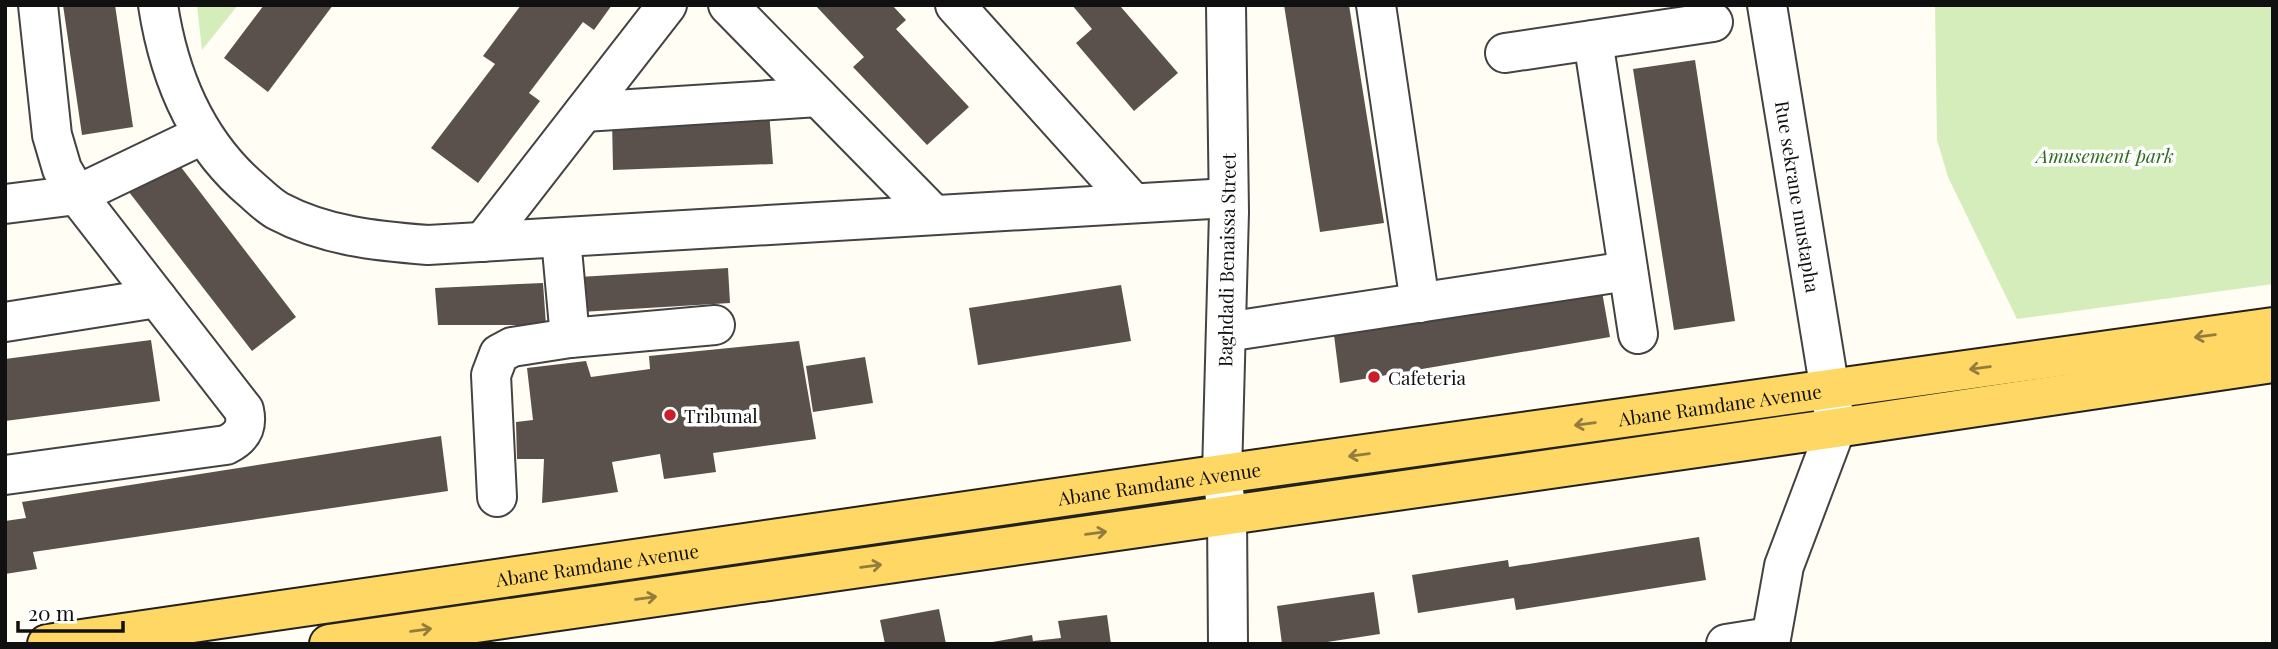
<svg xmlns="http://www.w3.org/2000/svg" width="2278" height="649" font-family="'Playfair Display',serif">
<rect width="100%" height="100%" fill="#fffdf4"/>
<path fill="#d5edba" d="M197,5H238L202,50Z
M1935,5H2273V284L2017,319L1948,177L1937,140Z"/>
<path fill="#5a514c" d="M63,5H115L133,127L82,135Z
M264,5H333L268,92L224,58Z
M521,5H612L594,30L583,22L529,93L540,101L478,183L431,148L495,64L483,56Z
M815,5H892L906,20L896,29L969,107L927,145L853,67L864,57Z
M1072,5H1123L1121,7L1178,73L1134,111L1076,43L1092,29Z
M1284,5H1349L1384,223L1320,232Z
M1695,60L1735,321L1674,330L1633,69Z
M769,111L773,164L613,170L612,119Z
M174,158L296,317L252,351L129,192Z
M728,268L730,303L581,312L579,277Z
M543,283L546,325H438L435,288Z
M1121,285L1131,341L978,365L969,308Z
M1601,286L1610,337L1340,383L1333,327Z
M151,340L160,401L5,421V359Z
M799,341L816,439L713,453L716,472L664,479L660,454L612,462L618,492L542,503L544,459H517L516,422L533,420L527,368L586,361L591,377L650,369L649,356Z
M865,357L873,403L813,412L806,366Z
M441,436L448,491L33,552L37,569L5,574V521L26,518L22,502Z
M1699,537L1706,580L1516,610L1514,598L1418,613L1412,575L1508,560L1509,567Z
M1374,592L1380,634L1314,644H1282L1277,606Z
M939,609L946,644H885L880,620Z
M1107,615L1111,644H981L1032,635L1033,641L1061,638L1058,621Z"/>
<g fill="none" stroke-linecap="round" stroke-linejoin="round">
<defs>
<g id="minor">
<path d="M158,5C169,77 196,143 253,191C261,198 269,206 278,211C325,236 376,241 428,245L1228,198"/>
<path d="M728,5L934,215"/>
<path d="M955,5L1133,203"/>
<path d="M1226,5L1229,212L1222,474L1227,515L1228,644"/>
<path d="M1376,5L1420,303"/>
<path id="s1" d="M1767,5L1836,428L1784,566L1770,644"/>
<path d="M1593,40L1638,334"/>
<path d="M1505,53L1713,22"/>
<path d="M584,112L818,97"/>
<path d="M5,204L77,195L202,135"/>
<path d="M561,238L570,338"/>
<path d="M483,242L667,5"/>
<path d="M5,322L157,298"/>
<path d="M1226,332L1628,271"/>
<path d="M5,475L226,445C242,437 248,428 244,410L77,195L62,169L52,135L38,5"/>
<path d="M497,497L491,375L499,354L512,347L570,338L715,325"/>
<path d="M1726,644L1770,637"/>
</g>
<g id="major">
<path id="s2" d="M47,644L1222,474L2273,327"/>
<path d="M329,644L1836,428L2273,363"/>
</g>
</defs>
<use href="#minor" stroke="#434343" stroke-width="42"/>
<use href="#major" stroke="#212121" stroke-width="42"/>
<use href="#minor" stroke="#fff" stroke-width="38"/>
<use href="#major" stroke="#ffd764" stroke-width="38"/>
</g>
<defs><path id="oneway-shaft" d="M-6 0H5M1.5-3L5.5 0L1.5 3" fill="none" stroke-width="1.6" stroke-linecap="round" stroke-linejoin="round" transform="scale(1.75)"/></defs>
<g stroke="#937d3e">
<use href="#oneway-shaft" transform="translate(2205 336) rotate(172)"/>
<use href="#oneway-shaft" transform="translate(1980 368) rotate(172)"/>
<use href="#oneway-shaft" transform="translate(1585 424) rotate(172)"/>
<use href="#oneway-shaft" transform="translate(1359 455) rotate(172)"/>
<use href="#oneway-shaft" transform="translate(1096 533) rotate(-8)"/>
<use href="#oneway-shaft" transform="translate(871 566) rotate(-8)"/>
<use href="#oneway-shaft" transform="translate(646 598) rotate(-8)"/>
<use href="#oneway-shaft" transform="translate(421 630) rotate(-8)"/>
</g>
<g fill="#ca1f2a" stroke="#fff" stroke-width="2.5">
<circle cx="1374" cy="377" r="7"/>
<circle cx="670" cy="415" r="7"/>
</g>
<g text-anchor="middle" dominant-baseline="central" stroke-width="7" stroke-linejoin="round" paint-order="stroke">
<g font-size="19" font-style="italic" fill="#2e6e1b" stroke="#fff">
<text x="2105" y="155">Amusement park</text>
</g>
<g font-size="19" fill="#101010" stroke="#fff">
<text stroke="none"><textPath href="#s1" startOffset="194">Rue sekrane mustapha</textPath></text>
<text transform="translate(1226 260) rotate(-89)">Baghdadi Benaissa Street</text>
<text stroke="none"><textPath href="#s2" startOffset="1690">Abane Ramdane Avenue</textPath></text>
<text stroke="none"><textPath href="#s2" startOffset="1124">Abane Ramdane Avenue</textPath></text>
<text stroke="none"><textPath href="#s2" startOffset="556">Abane Ramdane Avenue</textPath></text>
</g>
<g font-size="19" fill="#101010" stroke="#fff" text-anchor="start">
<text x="1388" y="377">Cafeteria</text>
<text x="684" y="415">Tribunal</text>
</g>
</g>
<rect width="2278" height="649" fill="none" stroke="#101010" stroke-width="14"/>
<path d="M18 621v10h105v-10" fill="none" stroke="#101010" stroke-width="3.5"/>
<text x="28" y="621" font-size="21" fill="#101010" stroke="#ffffff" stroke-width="5" paint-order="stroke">20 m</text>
</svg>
